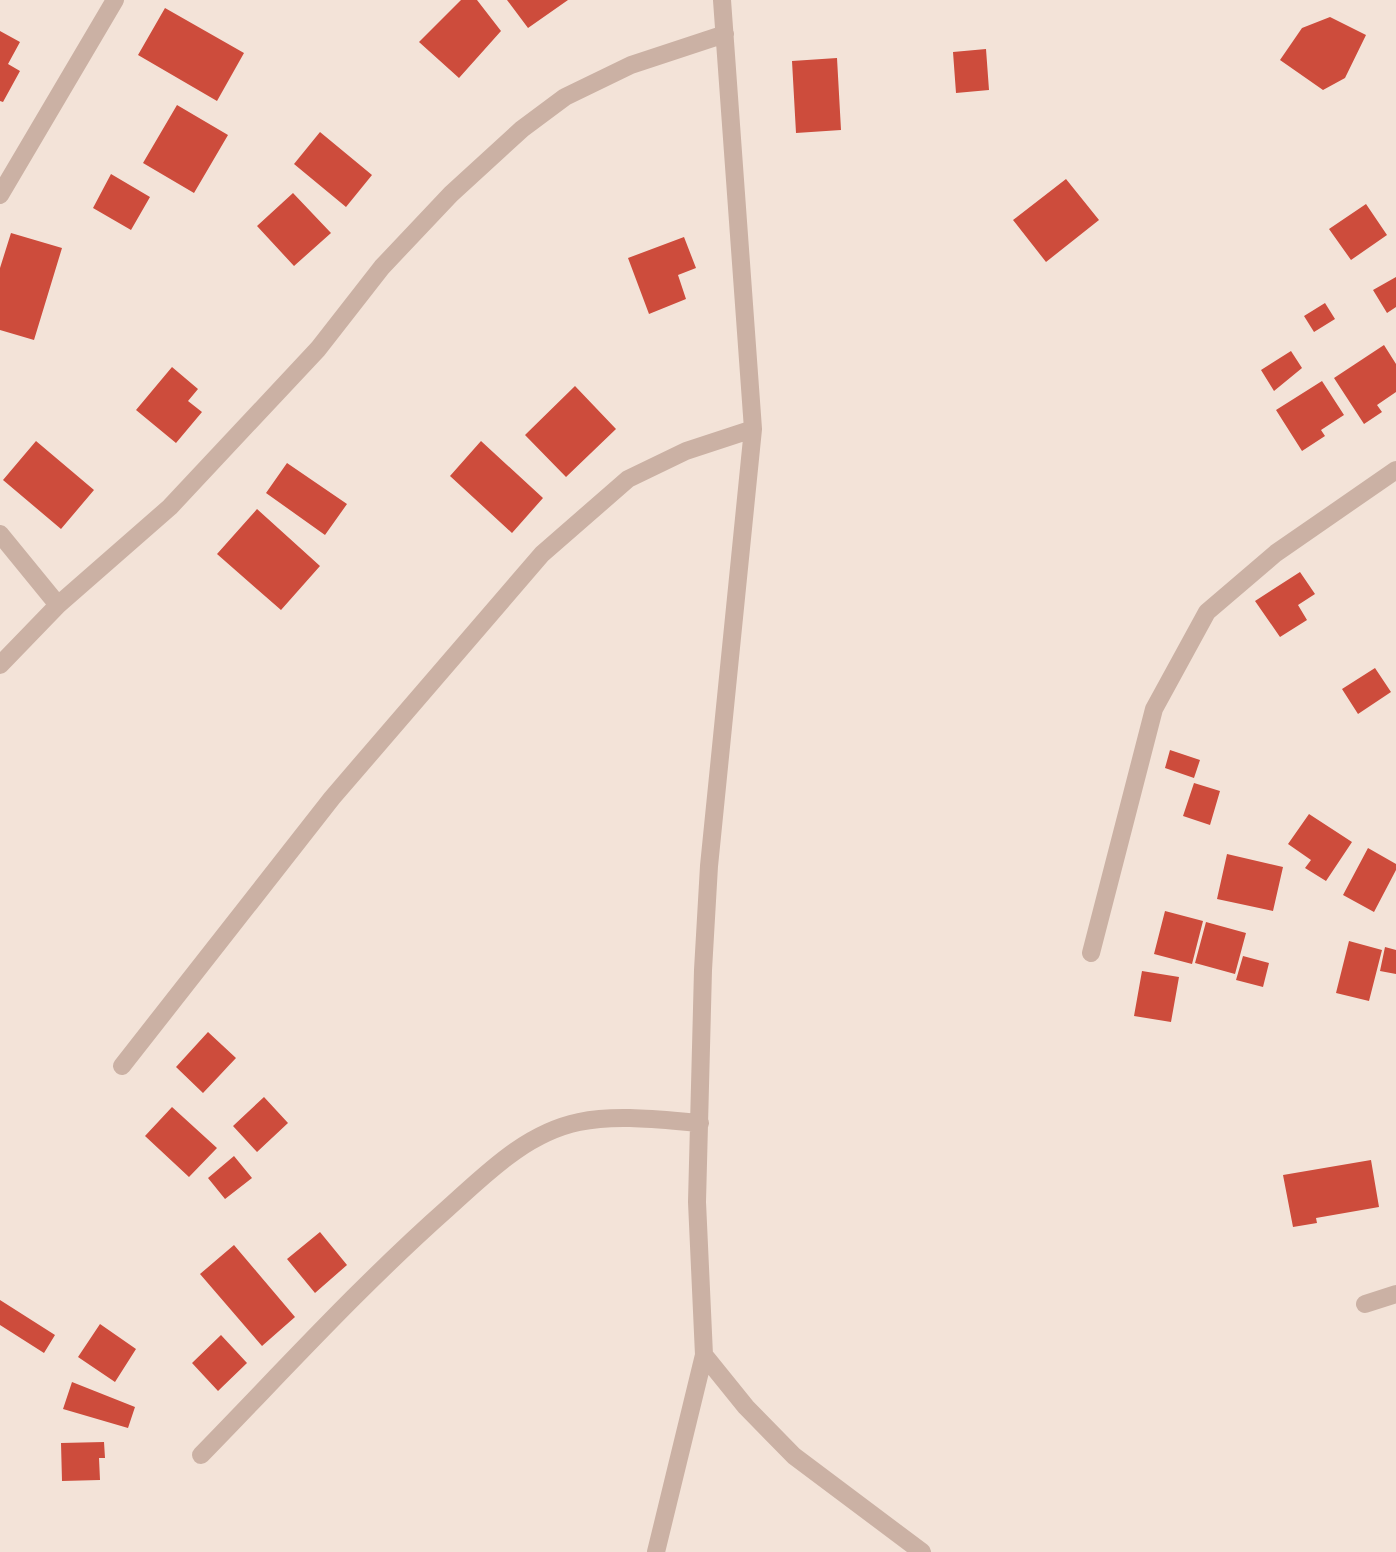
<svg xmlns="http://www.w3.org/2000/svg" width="1396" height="1552" font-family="Ubuntu,sans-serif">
<rect width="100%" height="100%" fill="#f3e3d8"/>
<path fill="#cd4c3c" d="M461,0H477L501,31L459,78L419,42Z
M507,0H568L528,28Z
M165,8L244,53L217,101L138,55Z
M1330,17L1366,35L1345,78L1323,90L1280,60L1302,28Z
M0,31L20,42L8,64L20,71L3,102L0,101Z
M986,49L989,90L956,93L953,52Z
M837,58L841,130L796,133L792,61Z
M177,105L228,135L194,193L143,163Z
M320,132L372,175L346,207L294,164Z
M111,174L150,197L131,230L93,208Z
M1066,179L1099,220L1046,262L1013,220Z
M293,193L331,233L294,266L257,226Z
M1366,204L1387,235L1351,260L1329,229Z
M11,233L62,248L34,340L0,330V268Z
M684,237L696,268L678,275L686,299L649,314L628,258Z
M1396,277V307L1387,313L1373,290Z
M1325,303L1335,319L1314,332L1304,316Z
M1384,345L1396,364V392L1377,405L1382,412L1364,424L1334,378Z
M1291,351L1302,368L1274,391L1261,370Z
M172,367L198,389L188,401L202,412L176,443L136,410Z
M1322,381L1344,415L1321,430L1325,436L1302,451L1276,410Z
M575,386L616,429L566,477L525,435Z
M36,441L94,490L61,529L3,480Z
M481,441L543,498L512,533L450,476Z
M287,463L347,504L325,535L266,493Z
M257,509L320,566L281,610L217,554Z
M1300,572L1315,594L1298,605L1307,620L1280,637L1255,601Z
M1375,668L1391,692L1358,714L1342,689Z
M1170,750L1200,760L1194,778L1165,768Z
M1194,783L1220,791L1210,825L1183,816Z
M1309,814L1352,842L1326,881L1305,868L1311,860L1288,844Z
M1368,848L1396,864V870L1374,912L1343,895Z
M1227,854L1283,867L1273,911L1217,899Z
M1165,911L1203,921L1192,964L1154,954Z
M1206,922L1246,933L1235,974L1195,963Z
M1349,941L1382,950L1369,1001L1336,993Z
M1385,947L1396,950V974L1380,971Z
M1243,956L1269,963L1263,987L1236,980Z
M1142,971L1179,977L1171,1022L1134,1016Z
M208,1032L236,1058L203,1093L176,1067Z
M264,1097L288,1123L257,1152L233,1126Z
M172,1107L217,1148L189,1177L145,1136Z
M234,1156L252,1178L225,1199L208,1178Z
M1371,1160L1379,1207L1316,1218L1317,1223L1293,1227L1283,1175Z
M320,1232L347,1265L315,1293L287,1259Z
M234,1245L295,1317L262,1346L200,1274Z
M0,1300L55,1335L44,1353L0,1325Z
M100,1324L136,1349L115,1382L78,1357Z
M221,1335L247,1363L218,1391L192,1363Z
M72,1382L135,1407L128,1428L63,1409Z
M104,1442L105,1458H99L100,1480L62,1481L61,1443Z"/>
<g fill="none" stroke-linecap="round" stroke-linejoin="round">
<path stroke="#cbb1a4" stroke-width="18" d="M0,195L115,0
M0,534L58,605
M0,665L58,605L170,507L318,349L382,267L451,194L522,129L565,97L631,65L725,34
M1091,953L1154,709L1207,612L1276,553L1396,470
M122,1066L332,798L542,554L628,479L686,451L753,429
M1365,1304L1396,1294
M704,1355L746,1407L794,1456L922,1552
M201,1455C282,1372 361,1285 448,1208C487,1173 526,1133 579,1122C617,1114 662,1120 700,1123
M656,1552L704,1355L697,1202L703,970L709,866L753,429L722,0"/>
</g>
</svg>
